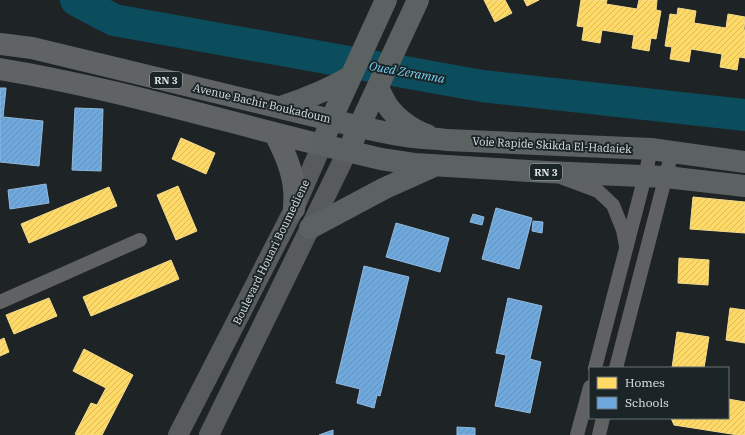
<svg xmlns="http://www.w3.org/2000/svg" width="745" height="435" font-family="'IBM Plex Serif',serif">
<defs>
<pattern id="homes-hatch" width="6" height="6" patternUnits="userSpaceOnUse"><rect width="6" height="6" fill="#ffd966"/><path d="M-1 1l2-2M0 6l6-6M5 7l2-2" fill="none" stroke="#d9bb5f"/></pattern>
<pattern id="schools-hatch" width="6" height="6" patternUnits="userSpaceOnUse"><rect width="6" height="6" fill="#6fa8dc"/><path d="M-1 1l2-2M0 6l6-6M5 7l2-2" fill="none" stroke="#648fb6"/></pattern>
</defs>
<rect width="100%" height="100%" fill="#1e2425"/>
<path fill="url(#homes-hatch)" stroke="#f5dc8c" d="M484,0H505L512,13L495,22Z
M524,0H539L527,6Z
M581,0H607L606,4L637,9L639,0H657L656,10L661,11L656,39L651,38L649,51L632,48L634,35L602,30L600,43L582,40L584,27L577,26Z
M678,8L696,11L694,23L726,28L728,14L745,17L744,30H745V58L739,57L737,70L720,67L722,54L691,49L689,62L670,59L672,47L665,46L670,14L677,15Z
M181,138L215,153L206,174L172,159Z
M178,186L197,231L176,240L157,195Z
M109,187L117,206L29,243L21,224Z
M693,197L745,202V233L690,229Z
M679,258L709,260L708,285L678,283Z
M171,260L179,279L91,316L83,297Z
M49,298L57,316L14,334L6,315Z
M730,308L745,310V343L726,340Z
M677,332L709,337L704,368H672Z
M4,338L9,352L0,356V340Z
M84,349L133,375L102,435H77L75,434L91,403L97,405L106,388L73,371Z
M728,399L745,402V435H738L674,425L671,418H728Z"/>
<path fill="url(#schools-hatch)" stroke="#90badf" d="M0,88H6L3,117L43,121L39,166L0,162Z
M75,108L103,109L101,171L72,170Z
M46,184L49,203L10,209L8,190Z
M496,208L532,218L519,269L482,259Z
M473,214L484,217L482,225L470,222Z
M533,221L543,222L542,233L532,231Z
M396,223L449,238L440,272L386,257Z
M364,266L409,277L380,396L377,395L374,408L357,403L360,389L336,383Z
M508,298L542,306L530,359L541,362L530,413L495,406L506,355L496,353Z
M457,427L475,428V435H457Z
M333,430V435H319Z"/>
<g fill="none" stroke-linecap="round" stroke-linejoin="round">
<path stroke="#0b4c5d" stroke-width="32" d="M76,0L114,20L482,86L745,115"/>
<path stroke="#5f6162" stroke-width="14" d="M563,178L598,191L613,205L623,230L626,246
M0,302L140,240
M595,368L645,176L651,149
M616,368L672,152
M577,435L590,387
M599,435L603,418"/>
<path stroke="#575b5b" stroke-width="20" d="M178,435L294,209L322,145
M209,435L347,152"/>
<path stroke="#5f6364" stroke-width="22" d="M0,44L32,48L331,120
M0,69C109,87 215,119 322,145
M275,134C284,151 293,170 294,190C295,196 294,203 294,209"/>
<path stroke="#5c6262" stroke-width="22" d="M386,0L331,120L322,145L381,159L414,164L546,172L666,177L745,186
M378,88C381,93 383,99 387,105C396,118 412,130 427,135
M281,107C305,99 328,90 350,77
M331,120C358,126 385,134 413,137C425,139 436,138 447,140L651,149L745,162
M353,140L418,0
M310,228L385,188L432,167"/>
</g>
<g text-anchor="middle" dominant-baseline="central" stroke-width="4" stroke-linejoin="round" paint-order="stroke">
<g fill="#1b2528" stroke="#a4abad" stroke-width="1">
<rect x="150" y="72" width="32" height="16" rx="3"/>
<rect x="530" y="164" width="32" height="16" rx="3"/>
</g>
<g font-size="10" font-weight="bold" fill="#dee4e6">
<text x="166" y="80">RN 3</text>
<text x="546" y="172">RN 3</text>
</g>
<g font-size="11" fill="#dee4e6" stroke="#1b2528">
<text transform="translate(262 103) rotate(13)">Avenue Bachir Boukadoum</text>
<text transform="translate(552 145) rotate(3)">Voie Rapide Skikda El-Hadaiek</text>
<text transform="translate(271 252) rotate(-64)">Boulevard Houari Boumediene</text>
</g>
<g font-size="12" font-style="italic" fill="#78d7f7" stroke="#1b2528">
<text transform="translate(407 72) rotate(10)">Oued Zeramna</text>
</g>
</g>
<rect x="589" y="367" width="140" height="52" fill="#1b2528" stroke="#697174"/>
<rect x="597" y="377" width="20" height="12" fill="#ffd966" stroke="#697174"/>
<text x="625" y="387" font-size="12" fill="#dee4e6">Homes</text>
<rect x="597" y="397" width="20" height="12" fill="#6fa8dc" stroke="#697174"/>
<text x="625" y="407" font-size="12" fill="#dee4e6">Schools</text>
</svg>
